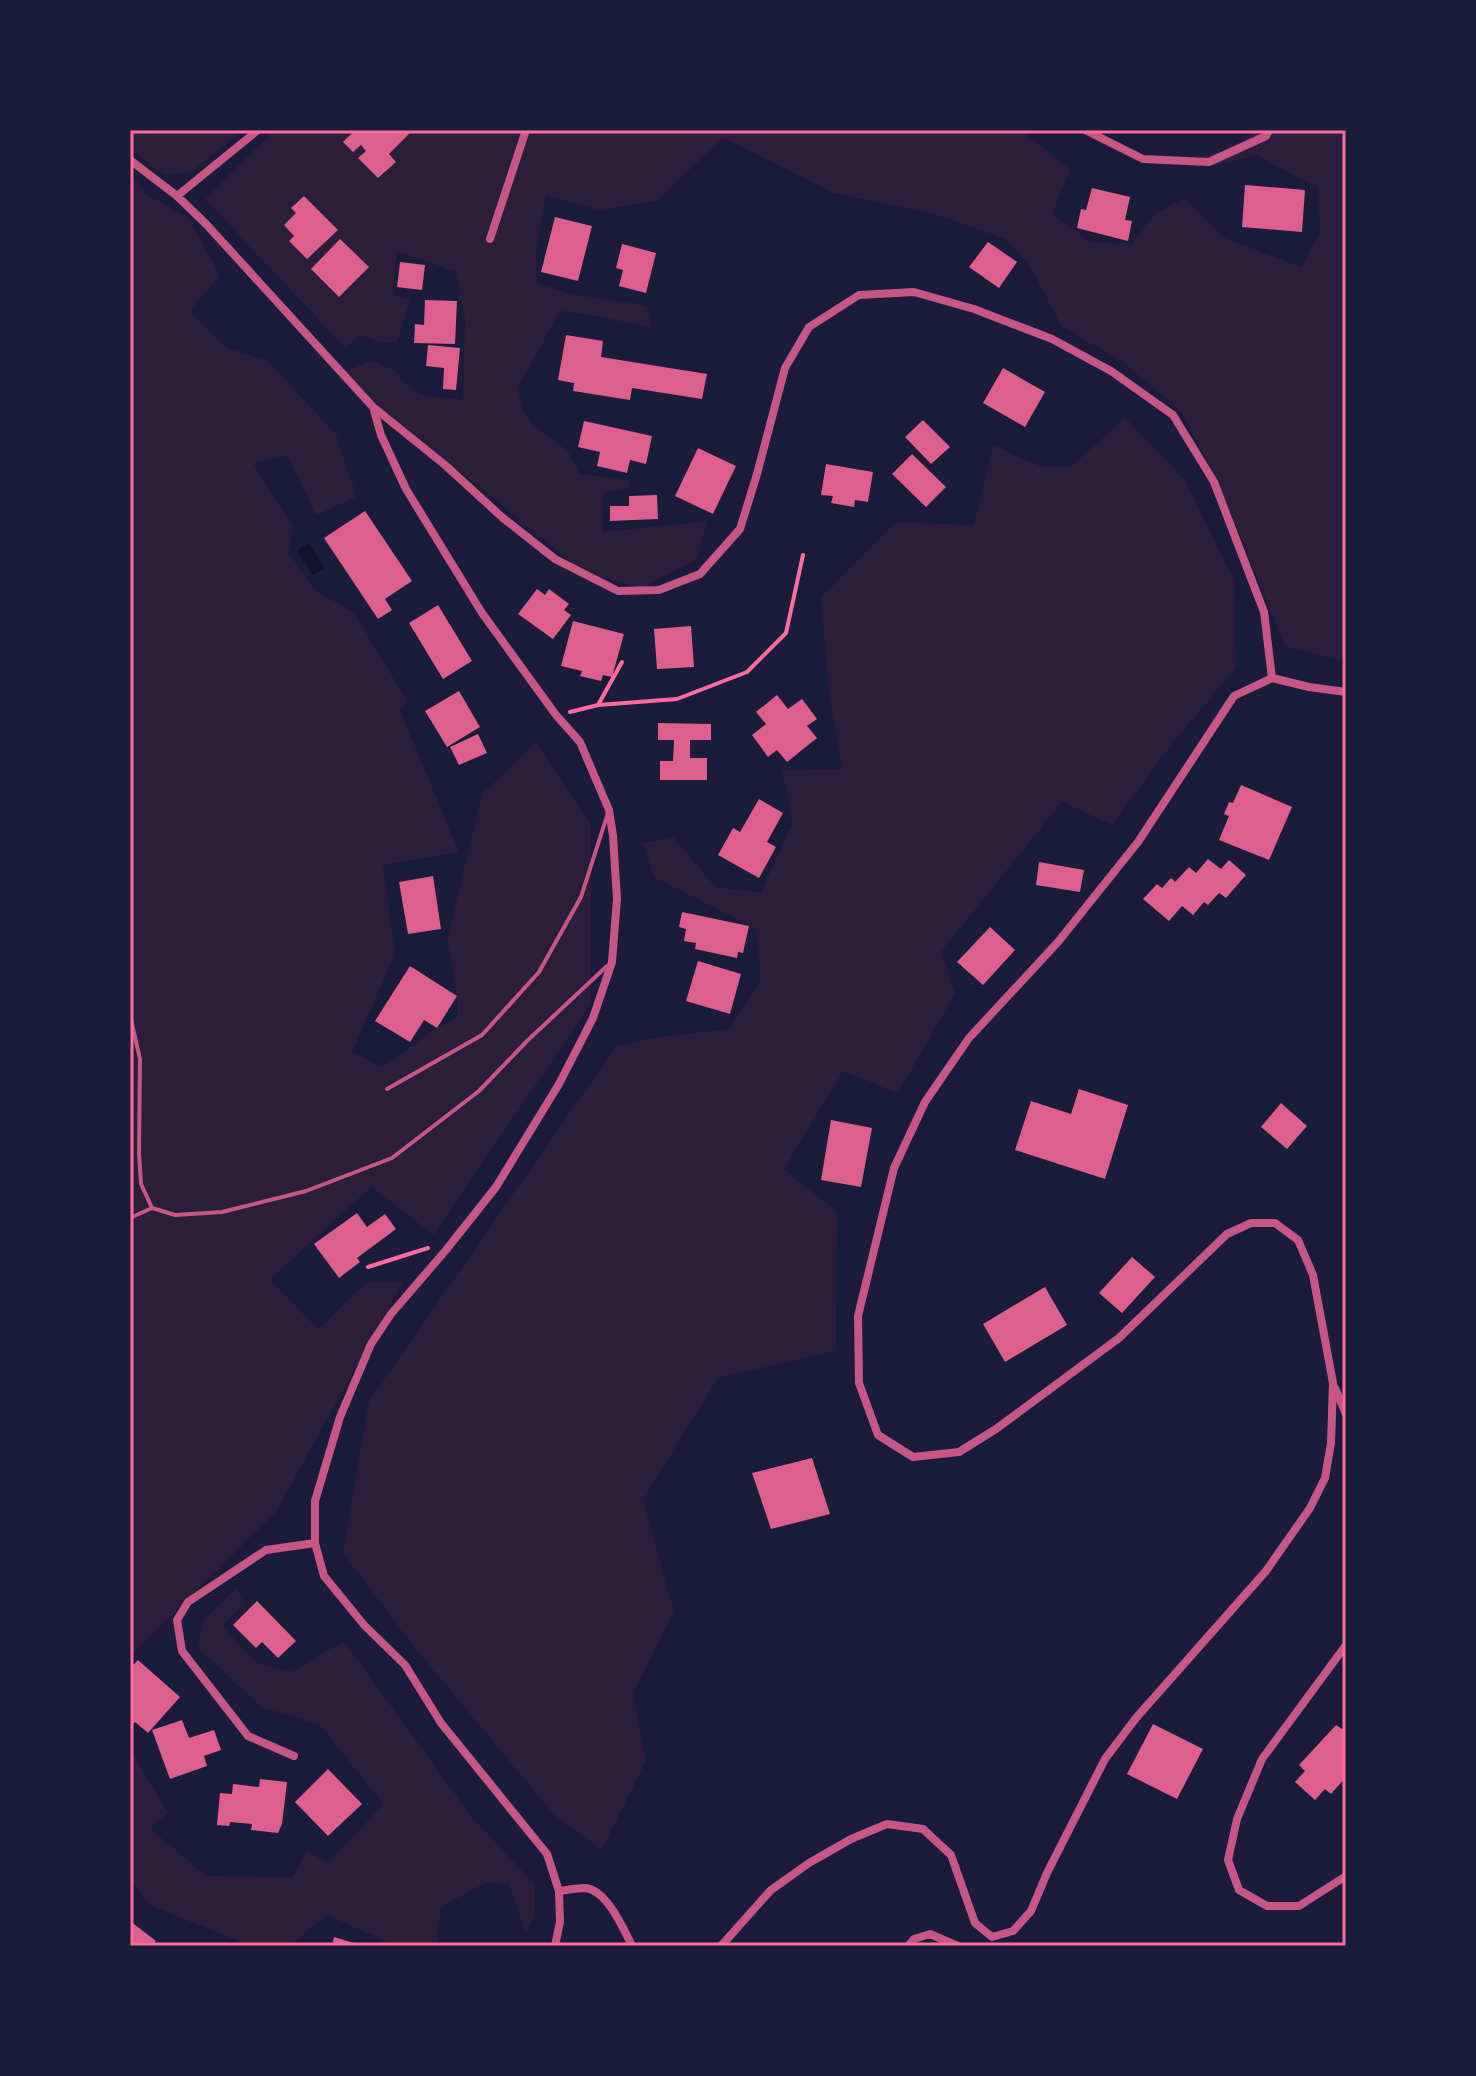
<svg xmlns="http://www.w3.org/2000/svg" width="1476" height="2076" font-family="'Sofia Sans Condensed',sans-serif">
<rect width="100%" height="100%" fill="#1b1b3a"/>
<path fill="#2a1e3b" d="M130,130H244L190,173L164,175L130,149Z
M274,130H1026V135L1071,169L1052,213L1090,242L1132,244L1154,214L1185,198L1225,238L1301,267L1320,232L1318,187L1294,176L1256,155L1216,166L1203,157L1249,137L1254,130H1346V662L1285,646L1217,480L1180,411L1123,362L1062,327L1029,265L1005,239L938,215L833,193L723,138L657,201L599,210L546,196L536,256L537,283L572,294L647,306L652,328L597,316L560,311L518,388L522,408L532,424L568,451L580,474L629,480V488L603,493L602,532L708,521L696,560L641,588L581,571L497,501L385,413L346,372L370,360L396,371C410,399 436,396 463,400L465,319L456,272L397,251L393,295L410,299L397,342L382,343L361,335L345,348L205,199Z
M130,171L146,194L189,218L220,276L190,311L227,348L268,361L336,434L357,497L316,515L287,455L253,463L293,527L288,552L315,590L354,613L408,702L400,710L459,852L383,865L395,954L352,1052L382,1067L437,1028L457,1017V996L447,940L482,794L536,742L591,824V1003L434,1235L371,1187L270,1280L318,1329L367,1282H403L276,1512L130,1657Z
M1125,417L1185,480L1234,580L1236,668L1171,745L1112,825L1062,802L941,952L955,994L898,1093L843,1071L784,1169L837,1212L836,1351L718,1378L643,1500L674,1611L633,1694L646,1761L602,1850L554,1815L410,1642L343,1553L369,1401L616,1046L659,1037L729,1029L761,979L756,929L654,877L643,843L674,837L715,887L761,892L792,825L788,795L781,770L842,769L829,695L821,598L896,522L974,525L993,445L1039,466L1071,467Z
M236,1588L245,1604L222,1626L258,1663L291,1672L344,1641L474,1820L535,1884V1915L526,1933L509,1884L485,1883L441,1907L436,1946H396L327,1915L289,1946H251L151,1906L130,1880V1749L168,1813L150,1828L206,1876L293,1877L306,1851L328,1863L383,1804L320,1725L261,1707L197,1647L204,1619Z"/>
<path fill="#12122b" d="M309,543L324,568L313,575L297,551Z"/>
<path fill="#dd5f8e" d="M355,130H406L409,134L389,154L396,162L378,178L358,158L366,151L361,145L353,152L343,142Z
M1245,185L1305,190L1302,232L1242,227Z
M1092,188L1130,197L1125,220L1132,221L1128,241L1077,228L1081,209L1086,210Z
M304,196L338,230L307,259L289,241L294,236L284,225L296,213L291,208Z
M555,217L592,226L578,281L541,272Z
M340,239L369,267L339,297L311,269Z
M988,242L1017,262L999,288L969,267Z
M622,244L656,253L646,293L619,286L623,270L616,268Z
M400,262L425,265L422,290L397,287Z
M425,300L457,301L455,344L414,343L415,324L424,325Z
M566,335L603,341L601,357L707,374L702,399L632,388L630,400L573,391L574,383L558,380Z
M428,345L460,348L456,390L443,389L444,368L426,366Z
M1003,368L1045,392L1025,427L983,403Z
M923,420L950,447L931,464L905,437Z
M584,421L652,436L646,464L630,460L627,473L597,466L600,452L578,447Z
M698,448L736,466L713,514L675,496Z
M912,454L946,487L926,507L892,474Z
M826,464L873,472L868,502L855,500L854,507L831,503L833,496L821,495Z
M657,495L658,519L610,521V506H629V496Z
M365,511L412,581L385,599L392,610L378,619L324,538Z
M537,589L545,595L549,589L569,604L564,610L571,615L553,639L518,614Z
M438,605L472,661L443,679L409,623Z
M573,621L624,634L612,677L603,675L601,681L580,676L582,671L561,666Z
M691,626L694,667L657,669L654,629Z
M459,691L480,727L447,747L425,711Z
M777,695L788,709L802,699L817,719L807,726L817,738L787,762L777,750L768,757L752,735L766,724L756,712Z
M658,723L711,724V740H690V758H707V780H660V761H673L674,740H658Z
M478,734L487,753L459,765L450,747Z
M1241,785L1292,807L1269,860L1219,840L1229,816L1224,814L1229,802L1233,803Z
M759,799L783,813L767,842L776,847L759,878L718,855L733,828L740,832Z
M1208,859L1221,869L1229,860L1246,875L1226,898L1219,893L1208,905L1204,902L1193,915L1182,906L1169,921L1143,899L1157,884L1162,888L1171,878L1175,882L1189,867L1196,873Z
M1039,862L1084,870L1080,892L1036,885Z
M433,876L441,929L408,934L399,882Z
M682,912L749,926L743,953L738,952L737,958L695,949L696,943L684,941L686,929L679,927Z
M990,927L1015,950L983,985L957,962Z
M698,961L741,974L730,1014L686,1001Z
M410,966L457,996L437,1028L424,1020L410,1042L375,1021Z
M1079,1089L1128,1105L1105,1179L1015,1150L1031,1101L1071,1114Z
M1281,1103L1307,1126L1287,1149L1261,1127Z
M831,1120L872,1128L861,1187L821,1180Z
M357,1213L367,1227L385,1214L396,1229L357,1258L360,1262L339,1278L314,1244Z
M1132,1257L1155,1277L1122,1313L1099,1293Z
M1045,1287L1067,1325L1005,1362L983,1324Z
M812,1458L830,1514L771,1529L752,1473Z
M257,1601L296,1641L278,1658L262,1642L256,1648L233,1625Z
M138,1660L180,1697L148,1733L135,1722L130,1727V1668Z
M182,1720L189,1738L214,1730L221,1750L204,1756L207,1766L170,1779L152,1730Z
M1153,1724L1203,1749L1177,1799L1127,1774Z
M1336,1725L1342,1729L1346,1725V1777L1331,1794L1325,1789L1315,1800L1295,1782L1305,1771L1299,1765Z
M328,1769L362,1804L328,1836L295,1802Z
M260,1779L287,1782L282,1824L278,1833L251,1830L252,1824L230,1822L229,1826L217,1825L220,1793L232,1794L233,1784L259,1787Z
M130,1921L156,1941L152,1946H130Z
M334,1937L354,1943L353,1946H332Z"/>
<g fill="none" stroke-linecap="round" stroke-linejoin="round">
<path stroke="#ff6b9d" stroke-width="4" d="M598,705L622,662
M570,712L598,705L677,699L747,672L786,633L803,555
M368,1267L428,1248"/>
<path stroke="#c65784" stroke-width="4" d="M130,1015L140,1059L139,1153L141,1184L152,1208
M387,1089L482,1035L539,972L581,897L607,816
M130,1218L152,1208L175,1215L222,1212L306,1191L392,1158L479,1091L527,1041L607,966"/>
<path stroke="#c65784" stroke-width="8" d="M1085,130L1143,159L1209,162L1266,136L1269,130
M130,160L177,196L206,224L373,407L445,465L503,518L555,559L618,591L659,590L700,574L740,529L757,474L785,368L809,327L859,295L914,292L974,309L1052,339L1111,371L1173,415L1214,482L1264,612L1272,678
M177,196L258,130
M490,239L526,130
M373,407L381,435L406,489L482,613L556,715L580,742L609,810L613,836L617,899L612,962L593,1018L559,1084L496,1187L446,1250L391,1314L371,1344L340,1417L315,1501V1543L324,1576L364,1625L405,1665L441,1723L547,1854L559,1891L560,1922L555,1946
M1272,678L1309,687L1346,692
M1335,1388L1346,1414
M1346,1645L1262,1759L1237,1819L1228,1860L1239,1890L1267,1906H1299L1346,1876
M294,1756L248,1736L182,1651L177,1620L188,1602L266,1550L315,1543
M559,1891C567,1890 577,1888 585,1888C607,1890 623,1928 632,1946
M721,1946L771,1890L809,1863L851,1839L887,1824L923,1829L951,1855L975,1923L992,1937L1013,1931L1031,1911L1047,1873L1105,1759L1136,1718L1266,1571L1310,1508L1325,1478L1331,1443L1333,1383L1313,1275L1298,1240L1275,1223H1251L1227,1234L1119,1338L996,1429L959,1452L913,1457L878,1435L859,1383L858,1316L894,1168L925,1102L969,1038L1058,942L1138,842L1234,696L1272,678
M908,1946L914,1939L930,1934L958,1946"/>
</g>
<rect width="1476" height="2076" fill="none" stroke="#1b1b3a" stroke-width="264"/>
<rect x="132" y="132" width="1212" height="1812" fill="none" stroke="#ff6b9d" stroke-width="3"/>
</svg>
